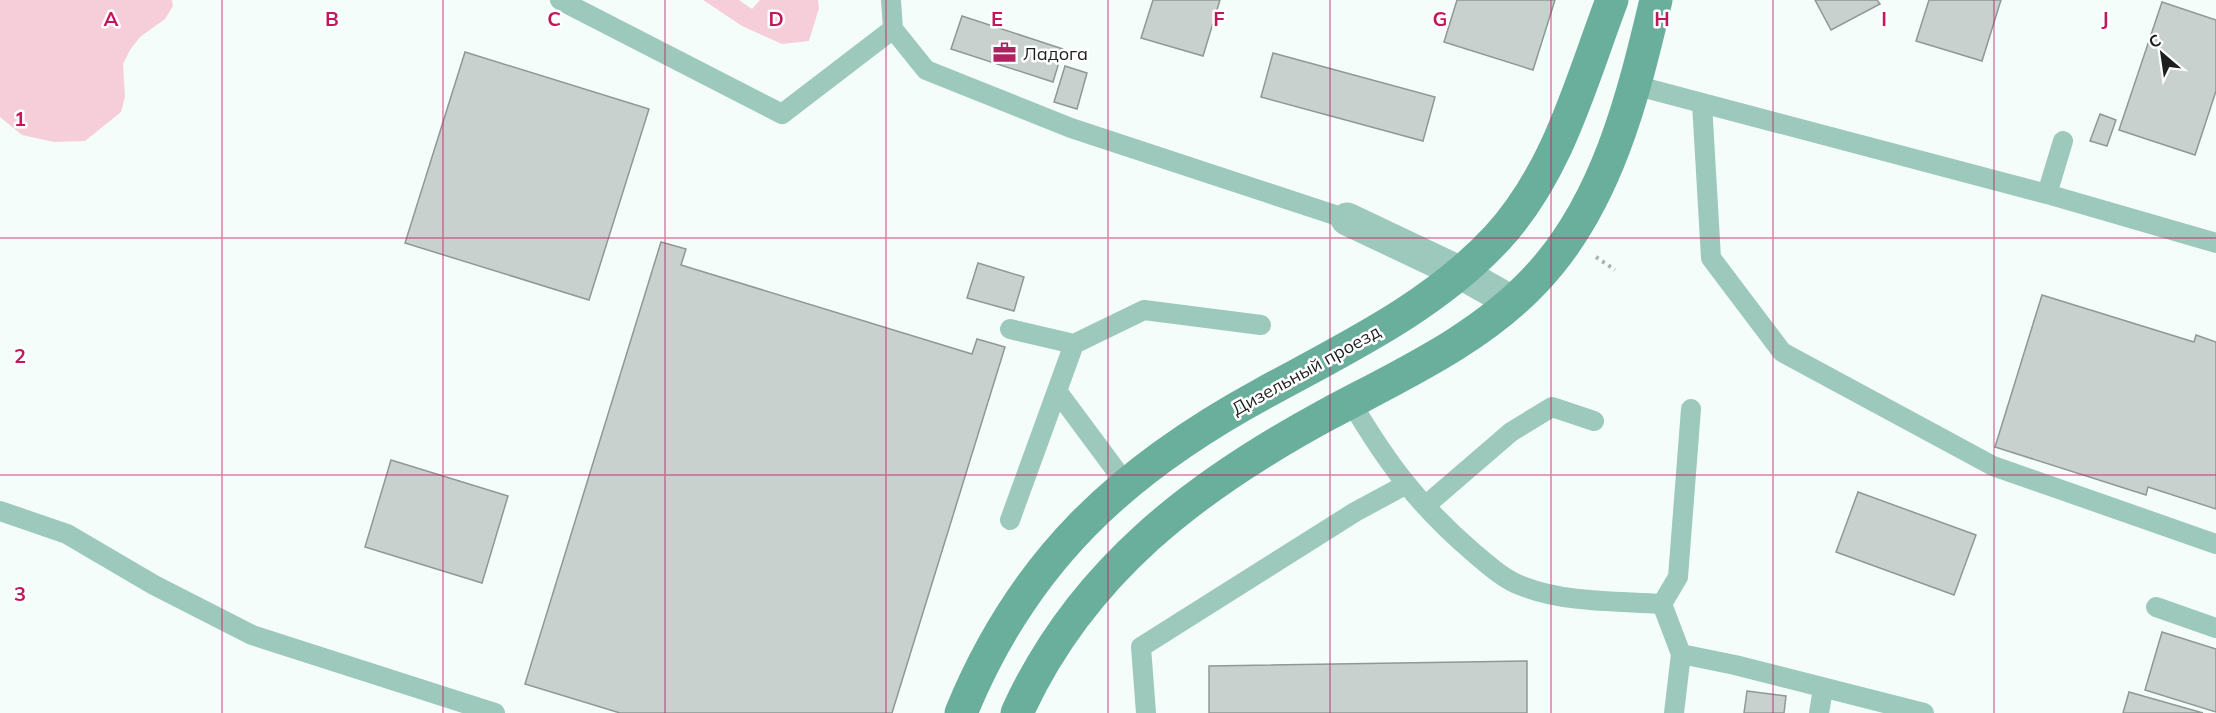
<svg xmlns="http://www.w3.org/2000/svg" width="2216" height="713" font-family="Mulish,sans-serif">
<rect width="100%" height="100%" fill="#f5fdfa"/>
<path fill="#f5ced9" d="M0,0H172L173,6L165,19L140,37L130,50L123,64L125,97L121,112L85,141L54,142L22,135L0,117Z
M703,0H739L752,9L760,0H818L819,8L809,41L782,44L742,26Z"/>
<path fill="#c8d1ce" stroke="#909896" stroke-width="1.5" d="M1153,0H1220L1203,56L1141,38Z
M1457,0H1555L1533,70L1444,42Z
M1815,0H1877L1880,4L1831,30Z
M1929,0H2001L1982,61L1916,41Z
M2162,2L2216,20V91L2195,155L2119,130Z
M962,16L1063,49L1053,82L951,49Z
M465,52L649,109L589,300L405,243Z
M1273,53L1435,97L1423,141L1261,97Z
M1065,66L1087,73L1077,109L1054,102Z
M2100,114L2116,120L2107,146L2090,141Z
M661,242L686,249L681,265L972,354L977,339L1005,347L892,713H620L525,684Z
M978,263L1024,277L1014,311L967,298Z
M2042,295L2194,342L2196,335L2216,342V509L2148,487L2146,495L1995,447Z
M391,460L508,496L482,583L365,547Z
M1858,492L1976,535L1954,595L1836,552Z
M2162,632L2216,649V712L2145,690Z
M1527,661V713H1209V666Z
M1747,691L1786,696L1784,713H1744Z
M2129,692L2203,713H2123Z"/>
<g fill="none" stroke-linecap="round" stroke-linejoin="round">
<path stroke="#abb1af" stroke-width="4" stroke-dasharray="3 4.5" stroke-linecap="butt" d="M1596,257L1615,270"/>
<path stroke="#9cc9bb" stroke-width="20" d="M560,0L782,114L893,29
M891,0L893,29L926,70L1071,128L1347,219
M1634,85L2047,194L2216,243
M1702,103L1711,258L1782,352L1993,466L2216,544
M2047,194L2063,141
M1074,344L1144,310L1261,325
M1057,391L1126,484
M1351,402C1387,463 1419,506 1474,553C1488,565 1505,580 1522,586C1565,603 1617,601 1662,604L1681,654L1674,713
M1425,506L1511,432L1552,407L1594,421
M0,511L67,534L154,585L252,635L495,713
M1010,520L1074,344L1010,329
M1662,604L1678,577L1691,409
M2156,607L2216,628
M1681,654L1735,665L1924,713
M1146,713L1141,647L1355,512L1405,485
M1819,713L1823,689"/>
<path stroke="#9cc9bb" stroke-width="33" d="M1347,219L1461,273L1512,302"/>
<path stroke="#69af9c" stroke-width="33" d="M961,713C1023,561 1122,470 1264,393C1346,348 1433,307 1497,238C1558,172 1581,82 1612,0
M1017,713C1081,572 1195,486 1328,414C1401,375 1481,339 1537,278C1607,203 1633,97 1656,0"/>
</g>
<path fill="none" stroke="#c2185b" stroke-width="1.5" stroke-opacity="0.55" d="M222,0V713M443,0V713M665,0V713M886,0V713M1108,0V713M1330,0V713M1551,0V713M1773,0V713M1994,0V713M0,238H2216M0,475H2216"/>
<defs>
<symbol id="office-bare" viewBox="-9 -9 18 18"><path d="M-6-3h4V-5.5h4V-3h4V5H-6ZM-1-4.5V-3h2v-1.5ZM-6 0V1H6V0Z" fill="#ae2261" stroke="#fff" stroke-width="2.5" paint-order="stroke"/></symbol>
</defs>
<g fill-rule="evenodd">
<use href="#office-bare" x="988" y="36" width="33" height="33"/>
</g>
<g text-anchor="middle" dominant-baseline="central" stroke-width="5" stroke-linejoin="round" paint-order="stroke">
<g font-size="18" fill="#1c1f1e" stroke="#fff" text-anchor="start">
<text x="1023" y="53">Ладога</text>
</g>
<g font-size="18" fill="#1c1f1e" stroke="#fff">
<text transform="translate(1306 370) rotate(-29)">Дизельный проезд</text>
</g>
</g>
<g font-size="20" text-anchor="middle" font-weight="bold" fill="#c2185b" stroke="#fff" stroke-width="5" stroke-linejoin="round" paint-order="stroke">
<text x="111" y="26">A</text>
<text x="332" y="26">B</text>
<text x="554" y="26">C</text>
<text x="776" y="26">D</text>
<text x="997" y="26">E</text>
<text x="1219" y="26">F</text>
<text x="1440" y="26">G</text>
<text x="1662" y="26">H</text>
<text x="1884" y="26">I</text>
<text x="2105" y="26">J</text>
<text x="20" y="126">1</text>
<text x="20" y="363">2</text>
<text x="20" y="601">3</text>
</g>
<g transform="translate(2162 54) rotate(331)" stroke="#ffffff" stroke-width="4.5" paint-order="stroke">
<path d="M0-4.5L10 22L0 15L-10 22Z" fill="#1c1f1e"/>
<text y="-9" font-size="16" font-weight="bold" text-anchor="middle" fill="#1c1f1e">С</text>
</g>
</svg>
